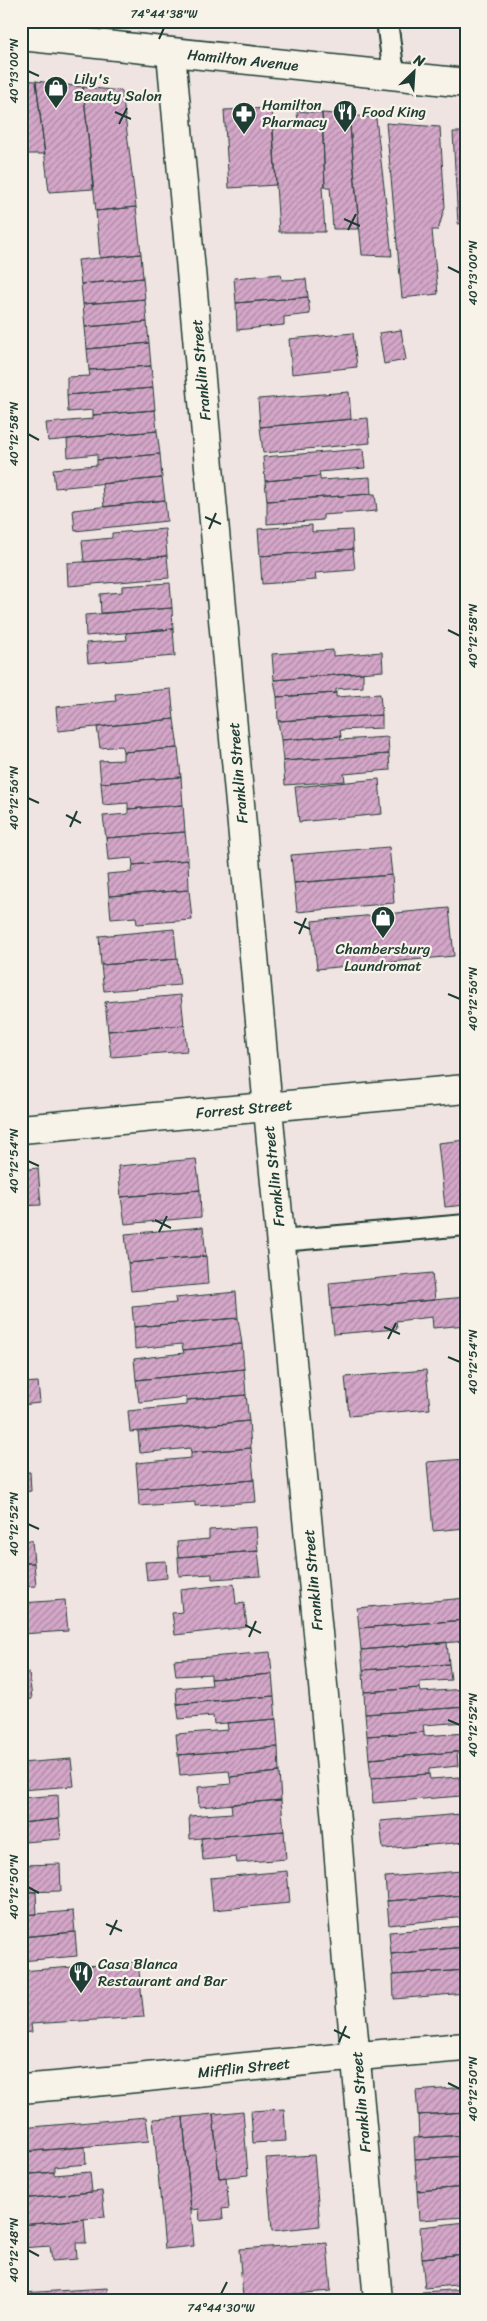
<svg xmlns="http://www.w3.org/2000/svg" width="487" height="2321" font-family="Sriracha,sans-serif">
<defs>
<pattern id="building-hatch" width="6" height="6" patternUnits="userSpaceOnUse" patternTransform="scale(1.25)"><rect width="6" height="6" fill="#d4a6c8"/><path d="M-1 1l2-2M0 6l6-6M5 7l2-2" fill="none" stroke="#ab88a3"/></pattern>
</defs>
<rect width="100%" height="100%" fill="#f0e4e2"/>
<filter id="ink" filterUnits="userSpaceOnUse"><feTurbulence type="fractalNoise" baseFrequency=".02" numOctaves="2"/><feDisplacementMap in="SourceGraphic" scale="10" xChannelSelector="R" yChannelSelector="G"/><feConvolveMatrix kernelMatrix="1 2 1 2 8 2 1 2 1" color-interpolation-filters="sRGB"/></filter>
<g filter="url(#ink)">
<path fill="url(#building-hatch)" stroke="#1f3d34" d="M21,80L36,81L45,154H21Z
M36,81L83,87L93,189L49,192Z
M83,87L122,91L136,207L96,211Z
M272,108L276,185L229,188L224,110Z
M297,111L322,113L325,187H322L325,232H279L272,121L298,123Z
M322,113L349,115L359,229H333L330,187H325Z
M349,115L376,118L392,256L362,255Z
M386,123L440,127L445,207L438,230H432L438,294L402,298Z
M453,132H466V223L458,224Z
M136,207L141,254L100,258L96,211Z
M141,254L143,278L81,284L78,260Z
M281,274L282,280L306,279L308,297L236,303L234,278Z
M143,278L145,299L83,304L81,284Z
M308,297L310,314L284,317V325L237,330L236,303Z
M145,299L147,322L85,327L83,304Z
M147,322L149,343L87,349L85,327Z
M401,330L406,360L384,364L379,333Z
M353,333L357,367L292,374L289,339Z
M149,343L151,366L89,370L87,349Z
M151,366L153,388L67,395V377L90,376L89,370Z
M153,388L155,410L93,415V410L68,412L67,395Z
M349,392L351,419L260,427L258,399Z
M155,410L157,431L48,441L46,423L93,419V415Z
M368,418L370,443L263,453L260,427Z
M157,431L160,454L97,460V454L68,457L67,439Z
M363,449L365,468L319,472L320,476L265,481L263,457Z
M160,454L162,478L55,488L53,469L97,465V460Z
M320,476V480L370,477L371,494L267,501L265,481Z
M162,478L165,500L104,507L102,484Z
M371,494H375L377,511L323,515V520L267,524V501Z
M165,500L167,521L75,531L73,510Z
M312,525V532L352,530L353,549L260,556L258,529Z
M165,529L167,556L84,562L82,541L112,538V533Z
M353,549L355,570L315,573L316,580L262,584L260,556Z
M167,556L169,578L68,586L67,563Z
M170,583L172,608L101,613L100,594L122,592V586Z
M172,608L173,629L86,636L85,615Z
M173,629L175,656L88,663L86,643L127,640L126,633Z
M333,650V656L382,652L383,671L274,680L272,654Z
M363,673V687L336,689V693L277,697L274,680Z
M171,689L174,719L58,731L56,707L116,701L115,694Z
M336,693V697L380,694L382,715L278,721L277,697Z
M382,715V728L340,730L341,736L281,740L278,721Z
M174,719L178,748L123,752L122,746L100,748L97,727Z
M341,736L340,740L388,737L389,754L283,761L281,740Z
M178,748L181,777L101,783L99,761L123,760V752Z
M389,754L390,770L344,774L345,781L285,785L283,761Z
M181,777L183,805L128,809V803L103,805L101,783Z
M379,779L382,814L299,822L295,787Z
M183,805L185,832L106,838L103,816L128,814V809Z
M185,832L188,860L133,865L132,858L108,860L106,838Z
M389,847L392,875L294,883L291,855Z
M188,860L189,890L109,896L107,874L132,872L133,865Z
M392,875L394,903L297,912L294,883Z
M189,890L192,920L137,924L136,917L111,919L109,896Z
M449,908L454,956L317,969L312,921Z
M174,929L177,959L101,965L99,936Z
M177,959L180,985L104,991L101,965Z
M181,995L184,1025L108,1031L105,1002Z
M184,1025L187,1051L111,1057L108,1031Z
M466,1140V1205L445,1207L438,1143Z
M196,1159L200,1190L121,1197L118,1166Z
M38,1168L41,1205L21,1206V1170Z
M200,1190L201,1217L125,1224L121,1197Z
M203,1227L206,1256L128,1263L125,1234Z
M206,1256L208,1284L131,1291L128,1263Z
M432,1273L435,1300L331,1309L329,1283Z
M236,1292L238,1318L134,1327L132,1307L176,1303L175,1298Z
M466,1297V1325L433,1328L432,1317L396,1321L397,1329L334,1334L331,1309Z
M238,1318L242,1344L183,1350L182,1344L135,1349L134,1327Z
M242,1344L244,1369L136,1380L134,1359L184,1353L183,1350Z
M244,1369L246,1395L187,1400L186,1397L139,1402L136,1380Z
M426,1370L430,1409L349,1416L345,1377Z
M38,1382L40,1403L21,1405V1383Z
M246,1395L249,1421L130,1432L128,1411L187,1405V1400Z
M21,1417L24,1434L21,1435Z
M249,1421L251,1448L191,1453L190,1448L140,1453L138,1432Z
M24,1434L25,1455H21V1435Z
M251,1448L254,1480L138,1489L136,1463L191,1458V1453Z
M466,1459V1528L433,1531L427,1462Z
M21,1472H30L31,1491L21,1492Z
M254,1480L256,1502L195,1506V1502L139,1506L138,1489Z
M256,1527L258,1551L178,1557L177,1542L209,1539V1530Z
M32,1540L34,1563H21V1541Z
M258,1551L261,1576L212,1579V1574L179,1576L178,1557Z
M166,1561L167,1578L147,1580L145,1562Z
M21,1563H34L36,1586L21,1587Z
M234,1584L236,1604L244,1603L247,1627L175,1635L172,1613L182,1612L180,1590Z
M466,1598V1620L359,1628L357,1608Z
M65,1600L68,1631L21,1634V1603Z
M466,1620V1641L361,1650L359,1628Z
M447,1642L449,1664L363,1670L361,1650Z
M270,1652L272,1674L211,1679V1674L176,1676L174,1660Z
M449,1664L451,1680L420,1682V1688L364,1692L363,1670Z
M29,1673L32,1699L21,1700V1674Z
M272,1674L274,1696L177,1704L176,1688L212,1685L211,1679Z
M420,1688L421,1692L466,1689V1707L365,1714L364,1692Z
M274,1696L276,1719L214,1724L213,1716L179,1719L177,1704Z
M466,1707V1722L423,1725L424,1732L367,1736L365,1714Z
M276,1719L278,1747L178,1755L176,1734L228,1730L227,1723Z
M424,1732V1736L466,1733V1751L369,1759L367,1736Z
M278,1747L279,1772L230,1777L229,1771L180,1775L178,1755Z
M457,1752L458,1766L429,1769V1774L371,1778L369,1759Z
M71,1759L74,1786L21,1790V1763Z
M279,1772L281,1800L199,1807L198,1787L231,1784L230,1777Z
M429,1774L430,1779L459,1777L461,1796L373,1803L371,1778Z
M58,1795L59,1819L21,1823V1798Z
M281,1800L284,1831L190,1839L189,1816L232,1813L231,1804Z
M461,1814L462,1821H466V1842L383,1849L380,1821Z
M59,1819L61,1839L24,1842L25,1854H21V1823Z
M284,1831L286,1859L237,1863L236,1857L203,1860L201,1838Z
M60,1864L61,1891L21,1892V1865Z
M287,1871L290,1903L213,1910L210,1878Z
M462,1871L464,1895L387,1901L385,1877Z
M21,1892H36L37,1914L21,1915Z
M464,1895L465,1917L389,1925L387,1901Z
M73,1911L75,1932L21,1937V1915Z
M463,1926L465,1947L391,1954L389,1932Z
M75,1932L77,1956L21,1961V1937Z
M465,1947L466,1970L393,1975L391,1954Z
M138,1962L144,2017L31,2024L32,2032L21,2033V1971Z
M466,1970V1993L394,1999L393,1975Z
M466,2087V2112L418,2115L416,2091Z
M284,2109L286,2141L253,2143L251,2111Z
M243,2111L248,2175L219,2178L213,2114Z
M466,2112V2135L419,2138L418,2115Z
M213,2114L219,2178L226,2177L229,2208L222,2209L223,2219L200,2221L199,2209L191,2210L183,2117Z
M146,2117L149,2141L21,2152V2128Z
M183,2117L194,2246L165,2249L153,2119Z
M466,2135V2156L415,2159L414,2138Z
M85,2147L86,2164L54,2167V2172L21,2175V2152Z
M314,2155L320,2226L272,2231L266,2158Z
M466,2156V2187L417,2191L415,2159Z
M54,2172V2175L90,2172L92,2192L21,2199V2175Z
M466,2187V2217L419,2220L417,2191Z
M102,2191L105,2217L21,2225V2199Z
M84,2219L86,2243H76L77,2259L52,2261L50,2246L21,2248V2225Z
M466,2222V2254L422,2258L420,2227Z
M327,2243L331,2291L243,2298L239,2249Z
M466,2254V2284L425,2288L422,2258Z
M107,2288L108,2300H21V2293Z
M466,2289V2300H423L422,2292Z"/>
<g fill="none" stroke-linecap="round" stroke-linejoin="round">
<defs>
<path id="lane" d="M387,21L394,75
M281,1241L466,1225"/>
<path id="street" d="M171,53L271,1141L336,1821L347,1963L378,2300
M21,1129L466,1089
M21,2089C170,2076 317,2058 466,2047"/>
<path id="secondary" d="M21,36L466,83"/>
</defs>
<use href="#lane" stroke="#1f3d34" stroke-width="24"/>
<use href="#street" stroke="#1f3d34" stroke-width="31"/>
<use href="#secondary" stroke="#1f3d34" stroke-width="31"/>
<use href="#lane" stroke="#f7f3e8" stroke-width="20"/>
<use href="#street" stroke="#f7f3e8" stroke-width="28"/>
<use href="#secondary" stroke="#f7f3e8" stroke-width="28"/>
</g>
</g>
<path fill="none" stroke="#1f3d34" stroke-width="2" d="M159,39L164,28M28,71L39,76M115,112L131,119M119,124L127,108M344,219L360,226M348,230L356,214M448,267L460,273M28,434L39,440M205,517L221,524M209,529L216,513M448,630L460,636M28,798L39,803M66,815L81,823M70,827L77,811M294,922L310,929M299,934L306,918M448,994L460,999M28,1161L39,1166M155,1220L171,1228M159,1232L167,1216M384,1327L400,1334M388,1339L396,1323M448,1357L460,1362M28,1524L39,1529M245,1625L261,1633M249,1637L256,1621M448,1720L460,1725M28,1887L39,1893M106,1924L122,1931M110,1935L117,1920M334,2030L350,2038M339,2042L346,2026M448,2083L460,2089M28,2250L39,2256M221,2294L227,2282"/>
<defs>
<symbol id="shop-pin" viewBox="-11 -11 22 30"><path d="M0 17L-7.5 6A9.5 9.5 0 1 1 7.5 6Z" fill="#1f3d34" stroke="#f7f3e8"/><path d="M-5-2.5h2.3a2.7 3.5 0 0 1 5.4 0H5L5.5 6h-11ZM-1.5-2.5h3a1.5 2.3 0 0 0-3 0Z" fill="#fff"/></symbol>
<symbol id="restaurant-pin" viewBox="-11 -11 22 30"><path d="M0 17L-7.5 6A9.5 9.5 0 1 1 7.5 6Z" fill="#1f3d34" stroke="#f7f3e8"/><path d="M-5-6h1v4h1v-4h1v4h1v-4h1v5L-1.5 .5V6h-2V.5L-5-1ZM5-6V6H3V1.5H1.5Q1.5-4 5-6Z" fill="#fff"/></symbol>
<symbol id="pharmacy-pin" viewBox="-11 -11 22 30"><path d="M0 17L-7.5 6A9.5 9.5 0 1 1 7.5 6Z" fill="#1f3d34" stroke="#f7f3e8"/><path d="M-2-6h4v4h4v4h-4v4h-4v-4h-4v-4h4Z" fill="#fff"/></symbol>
</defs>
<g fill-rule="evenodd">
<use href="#shop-pin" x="42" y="74" width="28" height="38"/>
<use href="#restaurant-pin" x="331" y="98" width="28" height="38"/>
<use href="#pharmacy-pin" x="230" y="100" width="28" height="38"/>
<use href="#shop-pin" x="369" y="904" width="28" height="38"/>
<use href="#restaurant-pin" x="67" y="1959" width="28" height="38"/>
</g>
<g text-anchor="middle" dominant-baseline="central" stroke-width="4.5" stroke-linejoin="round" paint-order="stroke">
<g font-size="15" fill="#1f3d34" stroke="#f7f3e8">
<text transform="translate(243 60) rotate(6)">Hamilton Avenue</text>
<text transform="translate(201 370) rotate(-95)">Franklin Street</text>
<text transform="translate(238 773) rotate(-95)">Franklin Street</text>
<text transform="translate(244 1109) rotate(-5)">Forrest Street</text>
<text transform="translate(274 1176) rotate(-96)">Franklin Street</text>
<text transform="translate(313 1580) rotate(-95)">Franklin Street</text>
<text transform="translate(244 2068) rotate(-6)">Mifflin Street</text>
<text transform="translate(361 2102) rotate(-95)">Franklin Street</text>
</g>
<g font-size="15" fill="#1f3d34" stroke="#f7f3e8" text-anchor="start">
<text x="74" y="79">Lily's<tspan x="74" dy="17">Beauty Salon</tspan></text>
<text x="262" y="105">Hamilton<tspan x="262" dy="17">Pharmacy</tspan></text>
<text x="362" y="112">Food King</text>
<text x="383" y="949" text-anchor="middle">Chambersburg<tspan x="383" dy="17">Laundromat</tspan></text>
<text x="98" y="1964">Casa Blanca<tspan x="98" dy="17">Restaurant and Bar</tspan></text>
</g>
</g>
<rect width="487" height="2321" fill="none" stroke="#f7f3e8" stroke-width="55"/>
<g transform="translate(414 72) rotate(25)" stroke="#f7f3e8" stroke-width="4" paint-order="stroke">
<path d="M0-4L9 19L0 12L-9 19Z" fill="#1f3d34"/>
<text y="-8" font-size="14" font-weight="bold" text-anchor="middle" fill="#1f3d34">N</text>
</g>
<rect x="28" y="28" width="432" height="2266" fill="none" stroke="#1f3d34" stroke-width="2"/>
<g font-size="12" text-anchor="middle" fill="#1f3d34">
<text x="164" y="18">74°44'38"W</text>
<text transform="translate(14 71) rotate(-90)" y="4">40°13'00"N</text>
<text transform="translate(473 273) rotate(-90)" y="4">40°13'00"N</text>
<text transform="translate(14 434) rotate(-90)" y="4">40°12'58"N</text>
<text transform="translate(473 636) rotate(-90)" y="4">40°12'58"N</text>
<text transform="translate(14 798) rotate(-90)" y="4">40°12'56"N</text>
<text transform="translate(473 999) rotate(-90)" y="4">40°12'56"N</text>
<text transform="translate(14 1161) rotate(-90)" y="4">40°12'54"N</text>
<text transform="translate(473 1362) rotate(-90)" y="4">40°12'54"N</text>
<text transform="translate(14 1524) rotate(-90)" y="4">40°12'52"N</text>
<text transform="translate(473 1725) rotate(-90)" y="4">40°12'52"N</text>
<text transform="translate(14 1887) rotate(-90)" y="4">40°12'50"N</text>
<text transform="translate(473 2089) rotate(-90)" y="4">40°12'50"N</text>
<text transform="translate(14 2250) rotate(-90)" y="4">40°12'48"N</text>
<text x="221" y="2312">74°44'30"W</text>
</g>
</svg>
